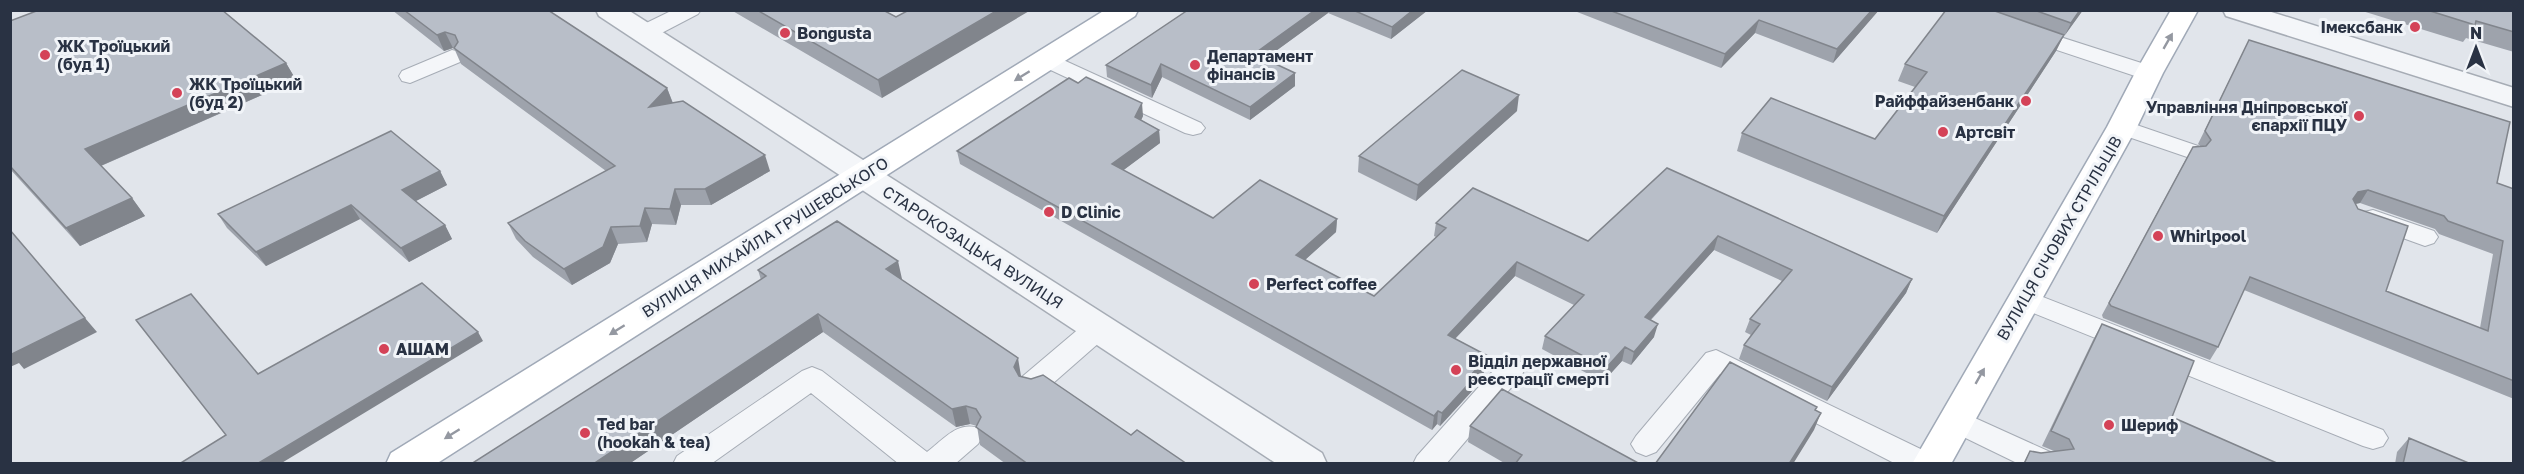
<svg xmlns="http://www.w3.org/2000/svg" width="2524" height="474" font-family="'Golos Text',sans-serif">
<rect width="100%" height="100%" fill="#e1e5eb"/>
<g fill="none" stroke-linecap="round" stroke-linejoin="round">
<defs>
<path id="service" d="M673,10H701L698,14L652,38L644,39L636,38L633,33L636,28Z
M2026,26L2157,68L2160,73L2157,78L2149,80L2141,78L2018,37L2015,32L2018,27Z
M452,50L460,52L463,57L460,62L410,83L402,81L399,76L402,71Z
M1048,53L1201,123L1205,128L1201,133L1193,135L1185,133L1040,65L1037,60L1040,55Z
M2122,120L2198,146L2202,151L2198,156L2190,158L2114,132L2110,127L2114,122Z
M2373,210L2434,231L2438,237L2434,243L2425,246L2364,224L2360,218L2364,212Z
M2025,290L2383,430L2388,438L2383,446L2373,449L2363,446L2016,306L2012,299L2016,292Z
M1098,318L1108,321L1112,328L1108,335L1043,392L1033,395L1023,392L1019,384L1023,376L1088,321Z
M1716,350L1935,456L1939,464H1896L1720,374L1656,452L1646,456L1636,452L1631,444L1636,436L1706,353Z
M1511,359L1521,362L1525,369L1521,376L1446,464H1413L1417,456L1501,362Z
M812,367L822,371L927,452C943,440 957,421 978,428L983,436L978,444L955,464H899L811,393L711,464H673L677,456L802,371Z
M1955,409L2059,456L2063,464H2019L1945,428L1940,420L1945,412Z"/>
<path id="minor" d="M2223,10H2265L2514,88V107L2226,16Z"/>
<path id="tertiary" d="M596,10H628L1322,453L1327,464H1277L599,16Z"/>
<path id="primary" d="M1105,10H1138L1135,16L436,464H386L391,453Z
M2171,10H2198L2163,73L2137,127L1951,464H1912L2107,127L2135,73Z"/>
</defs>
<use href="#service" stroke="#a6acb5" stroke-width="2"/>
<use href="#minor" stroke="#a6acb5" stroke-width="3"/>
<use href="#tertiary" stroke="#a6acb5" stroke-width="3"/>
<use href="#primary" stroke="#a0a9b7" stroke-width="3"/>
<use href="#service" fill="#f4f6f9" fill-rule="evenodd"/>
<use href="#minor" fill="#f4f6f9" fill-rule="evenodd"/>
<use href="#tertiary" fill="#f4f6f9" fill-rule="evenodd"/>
<use href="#primary" fill="#fff" fill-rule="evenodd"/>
</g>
<path fill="#9ea3ac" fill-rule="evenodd" d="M392,10H548L667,88L673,103L770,171L711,205H681L676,225L652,224L647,242L618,244L610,263L572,285L533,257L516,239L508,223L606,171L461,64L454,48H453L444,51Z
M731,10H883L896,17L882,98Z
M1188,10H1428L1391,39L1328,13L1265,59L1295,73V86L1250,120L1162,77L1152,98L1107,77L1106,65Z
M1572,10H1879L1833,63L1755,33L1721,68Z
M1946,10H2083L2065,35H2064L2056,51L1937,233L1737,151L1742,133L1875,139L1915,87L1898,81L1905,64Z
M2359,10H2514V52L2466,38L2463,42Z
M10,21L286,63L296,80L101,166L132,198L145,216L80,246L10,169Z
M2249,40L2497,183L2514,189V399L2244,290L2218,347L2210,360L2103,318L2102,315L2186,159L2200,146L2198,144ZM2360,203L2435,229L2439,234L2493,254L2480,328L2386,291L2355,204Z
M1517,111L1416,201L1358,172L1359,156Z
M1143,116L1141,120L1159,130L1160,143L1123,170L1213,218L1337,219L1336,232L1305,260L1374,296L1436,237L1434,236L1436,223L1588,241L1667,168L1912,279L1906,293L1827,401L1739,359L1744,345L1751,335L1745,332L1750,319L1782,281L1714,250L1651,320L1654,337L1631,365L1622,361L1603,382L1542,349L1545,336L1574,305L1515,276L1455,339L1488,356L1486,370L1474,383L1473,390L1440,426L1437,424L1432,430L960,164L957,151Z
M440,171L447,185L416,201L445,225L452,239L409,262L360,219L266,266L227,228L218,214Z
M758,270L902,279H901L1020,376L1187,464H1006L980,445L977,426L970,424L956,427L823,332L629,464H471L761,280Z
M2102,324L2172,417L2279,464H2023L2030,451L2041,453L2054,451L2042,446L2093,340Z
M1470,426L1640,464H1506L1468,442Z
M2409,438L2471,464H2395L2397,452Z"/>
<path fill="#81858c" d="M998,10H1031L882,98L878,80Z
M1315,10H1328V13L1254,67V54Z
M1413,10H1428L1391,39L1392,27Z
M1872,10H1879L1833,63L1837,49Z
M2080,10H2083L2065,35L2071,23Z
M1759,20L1755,33L1721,68L1725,54Z
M445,32L453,48L444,51L437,35Z
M2064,35L2056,51L1937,233L1944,216Z
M286,63L296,80L98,167L85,149Z
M1161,64L1162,77L1152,98L1151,85Z
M1295,73V86L1250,120V107Z
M667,88L673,104L649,107Z
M1519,95L1517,111L1416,201L1418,185Z
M1142,103L1143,116L1136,131L1135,117Z
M1159,130L1160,143L1113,178L1112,164Z
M765,155L770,171L711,205L705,189Z
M440,171L447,185L410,204L402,190Z
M675,189L681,205L676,225L670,209Z
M2368,190L2360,203L2350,205L2344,212L2358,192Z
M132,198L145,216L80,246L66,228Z
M351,205L360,219L266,266L256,252Z
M645,208L652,224L647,242L640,226Z
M1337,219L1336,232L1296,268V255Z
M445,225L452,239L409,262L401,248Z
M611,227L618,244L610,263L572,285L564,269Z
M1718,236L1714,250L1641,330L1645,317Z
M898,261L902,279L890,287L886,269Z
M1517,262L1515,276L1446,348L1448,335Z
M1912,279L1906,293L1827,401L1832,387Z
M818,314L823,332L629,464H593Z
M85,318L97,332L24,369L19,363L10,367V352Z
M1658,324L1654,337L1631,365L1634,352Z
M478,332L483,341L280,464H257Z
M1625,347L1622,361L1603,382L1606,368Z
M1488,356L1486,370L1474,383L1473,390L1440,426L1442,413L1471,375Z
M1018,358L1021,376L1017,385L1014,367Z
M966,406L970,424L956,427L952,409Z
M1438,411L1437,424L1432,430L1434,416Z
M1821,413L1814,430L1793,464H1789Z"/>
<path fill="#b8bec8" stroke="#81858c" stroke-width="1.5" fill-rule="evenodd" d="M39,10H222L286,63L85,149L132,198L66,228L10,166V21Z
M404,10H548L667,88L649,107L683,101L765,155L705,189H675L670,209L645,208L640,226L611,227L603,247L564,269L525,241L508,223L615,166L454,48L458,42L455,35L445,32L437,35Z
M757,10H883L896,17L909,10H998L878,80Z
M1188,10H1315L1254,54L1295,73L1250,107L1161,64L1151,85L1106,65Z
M1353,10H1413L1392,27Z
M1609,10H1872L1837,49L1759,20L1725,54Z
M1946,10H1992L2064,35L1944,216L1742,133L1771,98L1875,139L1927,72L1905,64Z
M2034,10H2080L2071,23Z
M2427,10H2514V32L2476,21L2475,25Z
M2249,40L2510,122L2497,183L2514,189V381L2250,277L2218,347L2111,306L2109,303L2193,147L2206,146L2211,140L2205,131ZM2368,190L2444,216L2448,221L2503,241L2488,331L2386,291L2408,226L2358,209L2353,199L2358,192Z
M1462,70L1519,95L1418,185L1359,156Z
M1086,77L1142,103L1135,117L1159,130L1112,164L1213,218L1260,180L1337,219L1296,255L1374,296L1446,228L1436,223L1473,188L1588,241L1667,168L1912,279L1832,387L1744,345L1760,324L1750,319L1792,270L1718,236L1645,317L1658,324L1634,352L1625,347L1606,368L1545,336L1584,295L1517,262L1448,335L1488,356L1471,375L1475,377L1442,413L1438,411L1434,416L957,151L1069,78L1078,83Z
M391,131L440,171L402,190L445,225L401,248L351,205L256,252L218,214Z
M837,221L898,261L886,269L1018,358L1014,367L1019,376L1031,379L1043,375L1131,435L1137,430L1187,464H1028L976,427L981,417L976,409L966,406L952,409L818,314L593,464H471L766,276L758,270Z
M10,230L85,318L12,354L10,352Z
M422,283L478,332L257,464H179L226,435L136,320L191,294L258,374Z
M2102,324L2194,361L2172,417L2279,464H2024L2030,451L2041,453L2074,449L2069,439L2051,431Z
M1730,362L1817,407L1815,410L1821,413L1789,464H1655Z
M1502,389L1640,464H1515L1522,455L1470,426Z
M2409,438L2471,464H2403Z"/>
<defs><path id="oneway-solid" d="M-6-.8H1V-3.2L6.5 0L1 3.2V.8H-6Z" transform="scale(1.5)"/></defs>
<g fill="#9498a1">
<use href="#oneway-solid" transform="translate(2168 41) rotate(-60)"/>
<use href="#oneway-solid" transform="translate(1022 76) rotate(148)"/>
<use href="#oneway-solid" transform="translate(617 330) rotate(148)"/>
<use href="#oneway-solid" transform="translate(1980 376) rotate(-60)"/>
<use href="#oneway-solid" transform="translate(452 434) rotate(148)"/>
</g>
<g fill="#d44257" stroke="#f1f4f8" stroke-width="2">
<circle cx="2415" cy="27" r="6"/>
<circle cx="785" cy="33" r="6"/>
<circle cx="45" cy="55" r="6"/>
<circle cx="1195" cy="65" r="6"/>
<circle cx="177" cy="93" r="6"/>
<circle cx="2026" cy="101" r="6"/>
<circle cx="2359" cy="116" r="6"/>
<circle cx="1943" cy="132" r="6"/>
<circle cx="1049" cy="212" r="6"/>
<circle cx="2158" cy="236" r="6"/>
<circle cx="1254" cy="284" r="6"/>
<circle cx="384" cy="349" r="6"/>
<circle cx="1456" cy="370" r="6"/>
<circle cx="2109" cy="425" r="6"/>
<circle cx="585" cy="433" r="6"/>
</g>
<g text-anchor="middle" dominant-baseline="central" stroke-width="6" stroke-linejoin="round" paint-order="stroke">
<g font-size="16" font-weight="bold" fill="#293243" stroke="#f1f4f8" text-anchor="start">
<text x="2403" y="27" text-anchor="end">Імексбанк</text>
<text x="797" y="33">Bongusta</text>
<text x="57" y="46">ЖК Троїцький<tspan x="57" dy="18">(буд 1)</tspan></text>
<text x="1207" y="56">Департамент<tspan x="1207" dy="18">фінансів</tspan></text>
<text x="189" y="84">ЖК Троїцький<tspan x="189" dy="18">(буд 2)</tspan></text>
<text x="2014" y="101" text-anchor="end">Райффайзенбанк</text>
<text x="2347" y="107" text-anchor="end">Управління Дніпровської<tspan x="2347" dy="18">єпархії ПЦУ</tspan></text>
<text x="1955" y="132">Артсвіт</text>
<text x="1061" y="212">D Clinic</text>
<text x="2170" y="236">Whirlpool</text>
<text x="1266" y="284">Perfect coffee</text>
<text x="396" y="349">АШАМ</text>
<text x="1468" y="361">Відділ державної<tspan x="1468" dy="18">реєстрації смерті</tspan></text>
<text x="597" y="424">Ted bar<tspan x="597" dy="18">(hookah &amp; tea)</tspan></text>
<text x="2121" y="425">Шериф</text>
</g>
<g font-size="16" fill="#293243" stroke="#f1f4f8">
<text transform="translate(765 237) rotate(-32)">ВУЛИЦЯ МИХАЙЛА ГРУШЕВСЬКОГО</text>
<text transform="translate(2059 238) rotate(-60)">ВУЛИЦЯ СІЧОВИХ СТРІЛЬЦІВ</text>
<text transform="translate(973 247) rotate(33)">СТАРОКОЗАЦЬКА ВУЛИЦЯ</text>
</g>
</g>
<rect width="2524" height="474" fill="none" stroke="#293243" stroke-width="24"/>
<g transform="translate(2476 48)" stroke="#f1f4f8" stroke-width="4.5" paint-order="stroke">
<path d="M0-4.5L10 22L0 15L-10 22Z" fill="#293243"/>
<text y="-9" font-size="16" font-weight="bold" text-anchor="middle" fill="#293243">N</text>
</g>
</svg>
